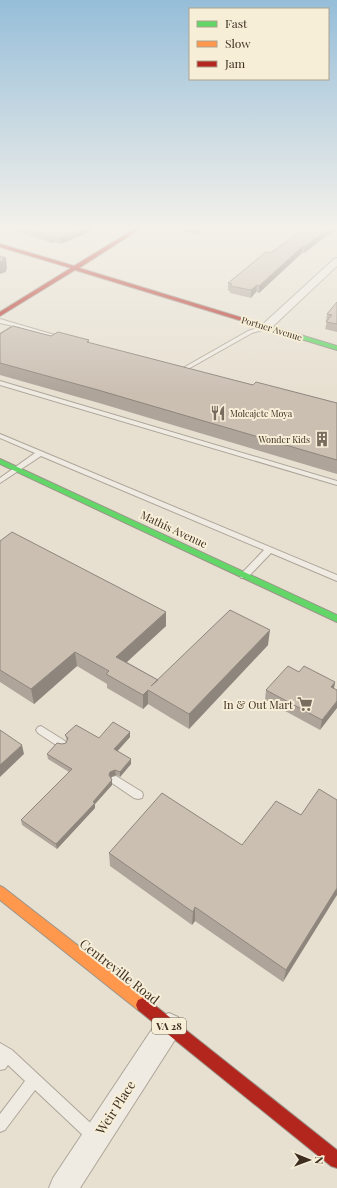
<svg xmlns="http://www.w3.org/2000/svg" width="337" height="1188" font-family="'Playfair Display',serif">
<rect width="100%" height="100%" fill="#e7e0d1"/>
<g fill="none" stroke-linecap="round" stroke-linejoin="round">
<defs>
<path id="lane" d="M0,319L65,338L62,340L18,327L0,338V334L13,326L0,323Z
M266,325L268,326V328L252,333L188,369L183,368L248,331Z
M0,381L337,481V485L0,385Z
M0,434L337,575V581L271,553L247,578H241L240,576L241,574L264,550L41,456L0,483V478L35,453L0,438Z
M41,726L65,741L67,744L65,747L62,748L59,747L38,733L36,730L38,727Z
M116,776L142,792L143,795L142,798L138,799L134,798L112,783L111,780L112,777Z
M0,1043L12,1050L98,1130L100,1135L98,1140L93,1142L88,1140L35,1090L5,1130L0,1132V1114L25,1081L8,1065L5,1069L0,1070Z"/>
<path id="street" d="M337,258V266L270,329H262L261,327L262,325L334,259Z
M169,1013L178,1017L182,1026L178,1035L80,1188H49L53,1178L160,1017Z"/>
<path id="fast" d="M254,321L337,346V350L252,324V322Z
M0,459L337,615V622L0,464Z"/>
<path id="slow" d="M0,886L4,888L148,1000L150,1005L148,1010L143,1012L138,1010L0,900Z"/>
<path id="jam" d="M138,227H143L79,268L256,322V324H252L75,270L0,316V312L71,268L0,247V244L74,266Z
M143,998L148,1000L337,1150V1168L331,1166L138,1010L136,1005L138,1000Z"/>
</defs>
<use href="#lane" stroke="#ada599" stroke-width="2"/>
<use href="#street" stroke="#ada599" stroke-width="2"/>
<use href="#fast" stroke="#9c958a" stroke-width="2"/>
<use href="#slow" stroke="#9c958a" stroke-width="2"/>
<use href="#jam" stroke="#9c958a" stroke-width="2"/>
<use href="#lane" fill="#efebe3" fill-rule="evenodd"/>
<use href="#street" fill="#efebe3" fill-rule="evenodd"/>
<use href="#fast" fill="#63d668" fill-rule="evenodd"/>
<use href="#slow" fill="#ff974d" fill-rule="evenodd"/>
<use href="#jam" fill="#b3261e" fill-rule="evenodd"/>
</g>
<path fill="#afa499" d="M17,227H99L87,233L61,244L55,242L52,243L18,232Z
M173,227H211L198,235L173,230Z
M321,240L304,253H302L259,293L256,292L251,298L230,293V291H228V283L271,253Z
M337,302V332L325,329L327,321H326L327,314Z
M0,334L51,336L89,340V343L253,385L337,403V474L99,403L0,375Z
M0,541L166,612V626L127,662L158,680L268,645L189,729L148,704L143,709L107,688V684L77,666L34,704L0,682Z
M299,672L335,682L334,689L320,730L265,700L266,690Z
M65,735L99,738L130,737L117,751L131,764L120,777L116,775L111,777H110L112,780V785L95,804V808L57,849L22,825L21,820L69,772L48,759L47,754L62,744L66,743L67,741Z
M337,800L283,982L195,921L192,925L110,866L109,853L242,845L301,815Z"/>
<path fill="#8e867d" d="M88,227H99L87,233L61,244L60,238Z
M200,227H211L198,235V228Z
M333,227H337V230L321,240L304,253L305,247L322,233Z
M54,236L55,242L52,243V237Z
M303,246L302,253L259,293V286Z
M6,258L7,269L6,270V272L0,274V262L2,259Z
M257,285L256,292L251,298V290Z
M166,612V626L117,671L116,657Z
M270,630L268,645L189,729V714Z
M75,652L77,666L34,704L31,689Z
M335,682L333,692L331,687Z
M148,690V704L143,709V695Z
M337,701V708L320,730L322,720Z
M130,732V737L115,754L114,749Z
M22,745L24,754L0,777V765Z
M131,759V764L120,777V772Z
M115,770L116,775L111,777L110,780L109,775L110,772Z
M112,780V785L95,804V808L57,849L56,844L93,802Z
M337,888V895L283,982L286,970Z
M195,907V921L192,925L193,912Z"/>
<path fill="#cbbfb2" stroke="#8e867d" d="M19,227H88L60,238L54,236L52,237Z
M306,227H333L322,233L305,247L303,246L259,286L257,285L251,290L230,286L232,284L228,283L266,252L271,253Z
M0,256L6,258L2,259L4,260L0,262Z
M337,302V324L326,322L332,315L327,314Z
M13,326L51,336L58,332L89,340L87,342L253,385L256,382L337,403V460L98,390L0,363V334Z
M12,532L166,612L116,657L158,680L151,686L230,610L270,630L189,714L148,690L143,695L106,674L109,671L75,652L31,689L0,670V541Z
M288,666L299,672L304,666L335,682L331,687L337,690V701L322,720L266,690Z
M113,722L130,732L114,749L131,759L120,772L115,770L110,772L109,775L112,780L93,802L95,803L56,844L21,820L72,769L47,754L57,743L62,744L66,743L68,738L65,735L76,725L99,738Z
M0,730L22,745L0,765Z
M319,789L337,800V888L286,970L195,907L193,912L109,853L162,793L242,845L276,801L301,815Z"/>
<linearGradient id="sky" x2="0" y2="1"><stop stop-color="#96bed9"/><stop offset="0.58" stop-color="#f4f1ea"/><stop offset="1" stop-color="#f4f1ea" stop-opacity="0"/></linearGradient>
<rect width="337" height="393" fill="url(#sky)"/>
<defs>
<symbol id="restaurant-bare" viewBox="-9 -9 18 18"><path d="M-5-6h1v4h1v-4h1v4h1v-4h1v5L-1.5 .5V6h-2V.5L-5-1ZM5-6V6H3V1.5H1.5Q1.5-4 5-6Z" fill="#786c5e" stroke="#f7eed8" stroke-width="2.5" paint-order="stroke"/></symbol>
<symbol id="building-bare" viewBox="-9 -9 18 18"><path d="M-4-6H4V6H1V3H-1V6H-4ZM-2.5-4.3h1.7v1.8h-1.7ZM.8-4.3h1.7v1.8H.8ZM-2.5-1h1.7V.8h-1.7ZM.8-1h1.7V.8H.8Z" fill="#786c5e" stroke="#f7eed8" stroke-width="2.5" paint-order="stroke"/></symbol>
<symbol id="supermarket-bare" viewBox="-9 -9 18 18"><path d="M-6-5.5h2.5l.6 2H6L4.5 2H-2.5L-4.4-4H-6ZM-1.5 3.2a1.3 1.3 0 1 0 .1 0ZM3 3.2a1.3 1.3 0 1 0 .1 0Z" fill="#786c5e" stroke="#f7eed8" stroke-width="2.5" paint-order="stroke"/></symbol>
</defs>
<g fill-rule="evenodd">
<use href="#restaurant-bare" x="207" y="402" width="22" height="22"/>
<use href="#building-bare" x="311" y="428" width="22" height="22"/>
<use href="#supermarket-bare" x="294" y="693" width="22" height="22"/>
</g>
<g text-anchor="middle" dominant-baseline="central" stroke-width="4" stroke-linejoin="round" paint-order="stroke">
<g font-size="9" fill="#3d2e20" stroke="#f7eed8">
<text transform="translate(272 328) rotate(17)">Portner Avenue</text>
</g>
<g font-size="9" fill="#3d2e20" stroke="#f7eed8" text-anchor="start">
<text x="230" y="413">Molcajete Moya</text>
<text x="310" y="439" text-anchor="end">Wonder Kids</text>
</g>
<rect fill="#f7eed8" stroke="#756857" stroke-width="1" x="152" y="1018" width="34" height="16" rx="3"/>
<g font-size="10" font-weight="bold" fill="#3d2e20">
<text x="169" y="1026">VA 28</text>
</g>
<g font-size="11" fill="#3d2e20" stroke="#f7eed8">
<text transform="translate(174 529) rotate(25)">Mathis Avenue</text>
</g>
<g font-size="11" fill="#3d2e20" stroke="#f7eed8" text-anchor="end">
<text x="293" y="704">In &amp; Out Mart</text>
</g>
<g font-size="13" fill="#3d2e20" stroke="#f7eed8">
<text transform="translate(120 971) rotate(38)">Centreville Road</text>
<text transform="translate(115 1107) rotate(-57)">Weir Place</text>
</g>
</g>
<rect x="189" y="8" width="140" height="72" fill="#f7eed8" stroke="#ada18e"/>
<rect x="197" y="21" width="20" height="6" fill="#63d668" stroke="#ada18e"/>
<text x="225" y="28" font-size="12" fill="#3d2e20">Fast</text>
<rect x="197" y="41" width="20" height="6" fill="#ff974d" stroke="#ada18e"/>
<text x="225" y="48" font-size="12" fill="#3d2e20">Slow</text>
<rect x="197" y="61" width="20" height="6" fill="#b3261e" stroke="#ada18e"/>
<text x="225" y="68" font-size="12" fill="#3d2e20">Jam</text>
<g transform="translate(309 1160) rotate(91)" stroke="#f7eed8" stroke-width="3" paint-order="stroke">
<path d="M0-3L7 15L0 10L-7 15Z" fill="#3d2e20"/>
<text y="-6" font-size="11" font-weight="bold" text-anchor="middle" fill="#3d2e20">N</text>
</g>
</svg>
